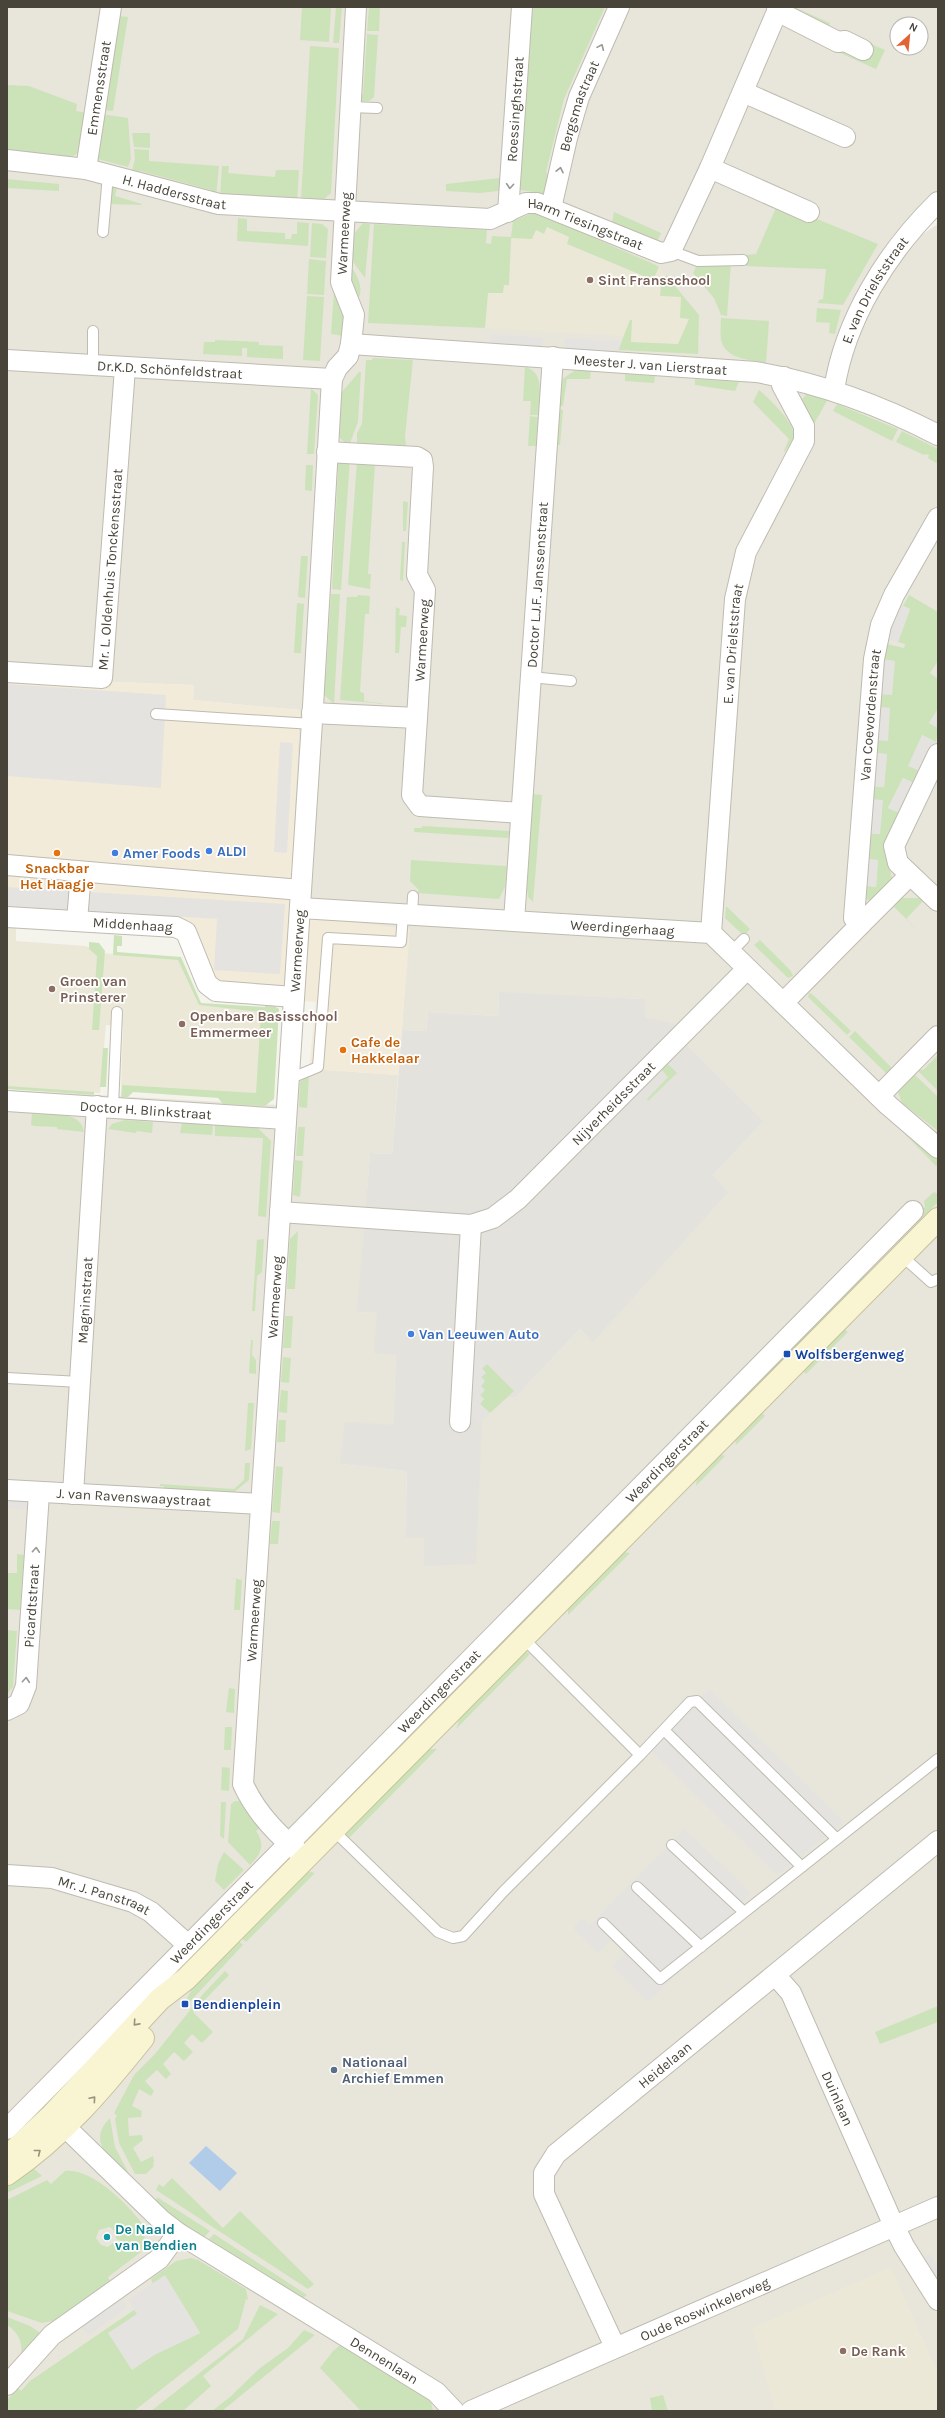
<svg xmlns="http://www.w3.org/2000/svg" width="945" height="2418" font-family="Karla,sans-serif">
<rect width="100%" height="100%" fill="#f4f3ec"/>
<path fill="#e8e5db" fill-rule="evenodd" d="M7,7H938V196L902,248L938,224V2411H7V1090L294,1106L299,1068L398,1075L392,1154L370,1153L358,1312L377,1313L396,1355L393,1425L340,1464L407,1471L405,1536L425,1537L424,1566L483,1397H516L580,1329L593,1341L729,1192L713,1175L764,1121L689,1047L674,1023L646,1019L644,999L499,993L498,1016L428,1012L426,1031L402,1030L405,986L289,915L300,710L193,700L194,685L7,678ZM897,24H921V48H897Z"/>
<path fill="#f3ebda" d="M7,678L194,685L193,700L300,710L289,915L410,929L398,1075L309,1069L316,1002L205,993L176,930L7,925Z"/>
<path fill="#e4e2dd" d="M499,992L645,999L646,1018L674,1023L689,1047L764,1121L713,1175L729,1192L593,1342L580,1329L516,1397H483L476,1564L424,1566V1538L405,1537L407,1471L340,1464L345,1422L393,1425L396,1355L374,1353L377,1313L357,1312L370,1153L392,1154L402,1030L426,1031L428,1012L498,1016Z"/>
<path fill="#ece8d8" d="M532,213L539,214L659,267L699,315L698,354L618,350L623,336L485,328L488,292L509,284L513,221Z
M7,925H16V941L86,946L99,953L180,959L200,1004L266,1009L259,1095L121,1086L123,1026L106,1025L100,1093L7,1087Z
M891,2267L938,2374V2411H775L752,2328Z"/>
<path fill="#cce3ba" d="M302,7H331L329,42L300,40Z
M336,7H342L339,43H333Z
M369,7H380L379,31H367Z
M527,7H605L564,99L546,172L552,181L545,194L515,189Z
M786,7H794L830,23L826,33Z
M116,16L128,17L113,111L102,110Z
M367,34L378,35L374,97L369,101H357L363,94Z
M871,44L885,50L876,69L831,49Z
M310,46L339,48L331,193L323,200L301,199Z
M7,85L29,86L77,104L76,111L88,113L80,152L71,157L7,153Z
M101,114L128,118L131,159L128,167L97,159Z
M132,133H150V148L134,147Z
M134,149L149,150V161L219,166L216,197L211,190L140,171L134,174H131L135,159Z
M222,166H229L228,173L275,177L276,170H299L297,203H293L289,198L229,194L224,198H220Z
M500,178L506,179V190L480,193L446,191V184Z
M7,179L59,184V191L7,188Z
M112,184H118L115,196L142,204L141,205L111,204Z
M778,203L878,244L843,305L818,303L819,300L823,299L826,269L745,266V255L756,254Z
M614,212L661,233L658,240L652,239L612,222Z
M532,213L539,214L656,265L659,267L653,280L567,244L569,237L547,227L544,234L536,230L532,239L511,238L509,285H504L503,293H488L485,328L368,323L374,224L487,230L486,243L491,244L492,236L511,237L513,221Z
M238,218L247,219V231L285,233V239H291L292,234H297V222L309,223L308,246L237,241Z
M312,223L322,224L328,229L326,258L310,257Z
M363,223L370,224L365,278L350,258L348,241Z
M309,259L326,261L324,295L307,294Z
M345,262C356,269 366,289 357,301Z
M731,263L727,316L721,315L714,298L693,273L697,265Z
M666,275L699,315L698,354L618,350L630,320H632L631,342L678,344L689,319L680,318L681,297L660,296L661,285Z
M334,291L344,310L343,336L331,334Z
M307,296L324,297L320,361L303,360Z
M817,308L841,310L835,334L829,333L830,323L816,322Z
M721,318L769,321L766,363C750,360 725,359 721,340C720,333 721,325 721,318Z
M215,340L259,342V345L283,346V359L247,357V348H242V356L203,354L204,342H215Z
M373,358L413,360L405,436L406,447L357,444V433L362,424L366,360H372Z
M525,367C546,372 539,398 538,415H530L531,401H523Z
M574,371H591L590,379H567L563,406H558L561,380Z
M359,372H361L358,422L350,443H345L338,436L341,393Z
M625,374L655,376L654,383L625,381Z
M695,379L739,382L735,391L695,385Z
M311,388L318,395L314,454H307Z
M759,390C769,398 794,423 794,435C794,442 788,446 785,452L784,451L789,439L753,402Z
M807,393L828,399L814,424L800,402Z
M837,404L898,429L892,441L833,411Z
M558,409L563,410L560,445H556Z
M530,416L538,417L536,446H528Z
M902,431L936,448L938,447V464L928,458L929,455L926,454L924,455L896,442Z
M344,457L350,458L341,590L332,589L338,471L334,467Z
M357,461L375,464L368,574H371L370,589L348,585Z
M306,465H313L312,491L305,490Z
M403,501L408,502L406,531H403Z
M402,542H405L403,581L400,580Z
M301,556H308L305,598L298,597Z
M331,594H340L334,704L323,694L321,678L326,674Z
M358,595L370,596L369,614H365L360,692L364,693V701L387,704L340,700L347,597H357Z
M909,595L938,612V661L930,673L938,679V709L929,723L938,728L936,742L922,735V772L916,784L903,778L888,808L902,814L886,853L892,878L872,901L865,899L861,885L876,887L878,860L863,859L866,833L880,834L868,799L870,786L884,787L887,754L872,753L890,708L876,707L894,661L880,659L883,643L904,648L905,644L898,642L910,609L903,606Z
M297,603L304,604L301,653H294Z
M396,607L400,609L399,615L407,616L406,627H401L399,653H395C396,638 395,621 396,607Z
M533,794L542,795L533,902L528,897L527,888Z
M422,826L510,831L508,838L414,832V828H422Z
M411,860L507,866L505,887L499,899L417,893L419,890L410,881Z
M900,898H920L923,901L906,919L938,950L893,906Z
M726,906L750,929L744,936L725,918Z
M114,935L122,936V946H117V952L181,957L201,1003L265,1007V1000L279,1009L274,1099L265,1106L223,1104L218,1098L133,1092L128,1097H121L122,1085L256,1093L261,1012L199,1005L178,960L113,955Z
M760,940L791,971L793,976L788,978L754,945Z
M89,942L99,943L105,951L99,1030H92L97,956L89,949Z
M809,993L812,994L851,1031L847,1035L808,997Z
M855,1031L897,1073L889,1076L849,1037Z
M103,1048H108L106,1087H100Z
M938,1055V1091L916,1069L923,1070Z
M666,1062L677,1073L648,1101L647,1099L668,1077L660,1068Z
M309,1075L307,1108L299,1107L300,1082Z
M915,1075L938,1097V1131L902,1103L898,1092Z
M7,1086L94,1092V1095L7,1089Z
M32,1114C48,1115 82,1110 84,1132L57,1129V1127L34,1126L31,1125Z
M125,1120L153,1122L152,1133L137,1131L136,1133L108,1129L112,1124Z
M182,1123L213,1125L212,1135L180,1133Z
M215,1125L258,1128L271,1141L266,1217L258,1216L263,1138L215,1136Z
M298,1127H305L303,1156H296Z
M900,1129L938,1160V1165L936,1166Z
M295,1160L303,1161L300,1197L293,1195Z
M934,1192L938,1194V1202L888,1252L885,1253L884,1249L925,1207L924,1201Z
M298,1231L295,1289H287L290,1239Z
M264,1239L262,1272L257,1276L255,1311H252L257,1240Z
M868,1270L867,1274L844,1299L317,1831H313Z
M285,1316H293L291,1348H283Z
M844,1329L848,1332L806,1374L802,1370Z
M251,1340H253L252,1355L256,1360V1374L249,1373Z
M283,1357L291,1358L289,1383L281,1382Z
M487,1364L514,1391L490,1413L480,1404L484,1399L480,1395L482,1368Z
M281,1390L288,1391L287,1413L279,1412Z
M248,1403H254L251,1449L245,1451Z
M761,1412L765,1416L736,1445L735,1438Z
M279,1420H286L285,1442H277Z
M723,1455L725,1456L696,1486L697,1476L717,1456Z
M245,1463H250L249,1480L232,1494L164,1489V1486H160V1484L234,1489L244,1480Z
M276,1466L283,1467L280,1513L272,1512Z
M272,1521H280L278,1544H270Z
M622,1552L630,1553L568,1615V1607Z
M17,1554L24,1555L20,1610L7,1609V1573H17Z
M229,1577L242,1580L240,1610H234L236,1579Z
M7,1630L17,1631L13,1687L7,1694Z
M525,1651L530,1654L456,1729L461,1715Z
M229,1688L235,1689L234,1713L226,1712Z
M225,1727H232L231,1750H224Z
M430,1749H437L348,1839L343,1835Z
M222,1767L230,1768L229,1791L221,1790Z
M235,1801H241L260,1828L256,1831C266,1845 261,1854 250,1865L228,1842L231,1804Z
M221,1802H226L224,1839L220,1836Z
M224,1852L244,1870L224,1890L215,1881L218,1864Z
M307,1871L315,1873L246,1942L240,1937Z
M266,1877L269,1880L223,1927L219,1922Z
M238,1940L243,1945L186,2006L184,2004L195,1983Z
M225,1971L229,1975L193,2012L213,2032L202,2043L192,2034L184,2043L193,2052L184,2061L174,2052L163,2064L171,2074L166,2079L157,2070L145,2081L154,2091L151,2096L139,2089L132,2106L142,2111L141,2117L128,2118L129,2136L142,2135L143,2140L133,2148L141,2162L153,2156L154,2160L153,2167L146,2174H135L119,2143L115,2119L117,2116L114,2113L134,2075L155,2054L203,1994Z
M938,2006V2022L880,2044L875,2032Z
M110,2118L115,2147L129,2174L128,2175C111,2159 86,2142 110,2118Z
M30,2165L42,2176L7,2193V2181Z
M65,2171C90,2167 127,2203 141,2222C145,2231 146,2240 142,2250L116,2239L115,2232L110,2227L99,2230L96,2238L101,2245L108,2247L115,2241L141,2252L108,2277L110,2281L53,2321L42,2323L7,2311V2200L47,2180L51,2184Z
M172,2178L223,2228L240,2211L314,2284L308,2289L156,2190L159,2184L163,2187Z
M157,2197L210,2231L202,2240L178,2224L156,2202Z
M214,2234L307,2295L300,2300L206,2242Z
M191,2258L198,2260L246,2289L248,2300L246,2299L238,2329L134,2411H7V2400L18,2388L21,2391L30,2381L134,2310L137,2313L132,2369L154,2355L200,2333L165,2276L153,2284L151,2279L176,2261Z
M260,2305L278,2314L203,2376L211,2386L183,2411H151L243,2339Z
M7,2317L30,2326L39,2332L40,2337L21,2355C23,2342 18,2332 7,2325Z
M304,2330L315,2335L222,2411H212L230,2397L260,2368L288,2348Z
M343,2343L422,2392L431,2401L433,2411H361L320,2368L333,2351Z
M663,2395L668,2411H652L650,2398Z"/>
<path fill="#e4e3e0" d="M491,334L543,338L542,350L490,347Z
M565,338L622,341L617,354L565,351Z
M897,603L910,609L898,642L884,639Z
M880,659L895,661L892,695L877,694Z
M7,684L166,695L161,788L7,776Z
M876,707L890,708L888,741L873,740Z
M938,709V728L929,723Z
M922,735L936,742L922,772L908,766Z
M280,742L293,743L287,853L274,852Z
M872,753L887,754L884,787L870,786Z
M903,778L916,784L902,814L888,808Z
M868,799L883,800L880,834L866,833Z
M863,859L878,860L876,887L861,885Z
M7,887L285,904L280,974L214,970L217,919L7,906Z
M473,1350L487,1364L482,1368L486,1373L481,1377L485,1381L481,1386L485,1390L480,1395L484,1399L480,1404L490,1413L480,1422L469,1411Z
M7,1496L35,1498L34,1510L7,1508Z
M709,1689L844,1822L777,1875L651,1751Z
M685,1829L751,1893L658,1993L647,2001L612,1966L626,1952L616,1942L610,1941L598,1953L573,1928L583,1918L590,1925Z
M930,2254L938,2267V2289L920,2260Z
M165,2275L200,2333L154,2355L132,2370L108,2333L137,2314L128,2300Z
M118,2295L127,2308L88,2336L79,2323Z"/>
<path fill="#b0cce9" d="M206,2146L237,2173L220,2191L189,2163Z"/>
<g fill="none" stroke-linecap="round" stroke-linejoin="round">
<defs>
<path id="lane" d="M350,107L377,108
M103,232L108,175
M671,251L698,261L743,260
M93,366V331
M531,677L571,681
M156,714L312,724
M412,915L413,896
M731,952L744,939
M289,1079L318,1067L328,938L401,942L403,914
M113,1107L117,1012
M902,1256L931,1282L938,1279
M7,1378L80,1382
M664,1730L802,1867
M640,1755L690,1702L697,1701L837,1839
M334,1831L438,1932L453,1938L463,1936L503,1892L640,1755L524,1639
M672,1845L744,1912
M637,1887L701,1947
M603,1923L660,1979L938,1759"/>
<g id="street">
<path d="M777,11L838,42L845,41L863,50"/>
<path d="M743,92L845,137"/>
<path id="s1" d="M7,160L86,169L219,204L490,219L526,203H537L661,253L671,251L710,168L779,7"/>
<path d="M710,168L809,212"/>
<path id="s2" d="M86,169L111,7"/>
<path id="s3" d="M551,208L567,138L579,97L619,7"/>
<path id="s4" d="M508,212L522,7"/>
<path id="s5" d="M351,344L756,372C820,383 880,405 938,435"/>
<path id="s6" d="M7,360L332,379"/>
<path id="s7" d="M834,390C845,319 887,252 938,202"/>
<path id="s8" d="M7,672L102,678L125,368"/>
<path id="s9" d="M312,713L417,718L425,590L417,575L423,467L422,460L417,457L327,452"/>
<path d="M417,718L412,795L420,806L521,813"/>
<path d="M938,754L894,846L898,863L938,901"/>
<path d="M7,865L301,890"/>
<path id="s10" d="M300,908L711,933L888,1105L938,1148"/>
<path id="s11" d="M7,917L176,927L186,932L207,984L216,991L294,997"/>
<path d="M77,921L81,872"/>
<path id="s12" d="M514,921L553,357"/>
<path d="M861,924L910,875"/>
<path id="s13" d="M711,933L735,599L746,552L804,441V426L782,385L784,377"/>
<path id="s14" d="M783,1003L861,924L854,918L874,659L881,625L894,595L938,518"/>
<path d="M879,1096L938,1036"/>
<path id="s15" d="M7,1101L285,1119"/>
<path id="s16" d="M280,1212L471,1225L493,1218L518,1199L747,969"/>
<path d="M460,1422L471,1225"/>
<path id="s17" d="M7,1490L261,1504"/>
<path id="s18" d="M73,1494L97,1106"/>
<path id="s19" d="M7,1710L19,1704L26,1686L39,1493"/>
<path id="s20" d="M306,1858C281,1838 257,1815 243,1784L313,706L332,379L337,368L348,356L351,344L354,315L341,282L356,7"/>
<path id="s21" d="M7,1875L52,1878L133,1902L151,1912L188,1945"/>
<path id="s22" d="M776,1976L791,1993L894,2226L904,2246L938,2300"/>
<path id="s23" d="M54,2116L161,2220L178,2233L436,2392L454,2411"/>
<path id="s24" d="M7,2129L913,1211"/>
<path id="s25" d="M615,2347L544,2194V2173L556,2154L938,1841"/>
<path d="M7,2385L52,2335L159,2259L178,2233"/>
<path id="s26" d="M471,2411L938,2207"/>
</g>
<path id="secondary" d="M7,2157L52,2115L160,1999L186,1979L938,1219
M7,2174C62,2137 102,2089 143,2038"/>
</defs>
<use href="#lane" stroke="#bfbbb0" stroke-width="12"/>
<use href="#street" stroke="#bfbbb0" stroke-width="22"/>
<use href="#secondary" stroke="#c8c29d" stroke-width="24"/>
<use href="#lane" stroke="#fff" stroke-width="10"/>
<use href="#street" stroke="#fff" stroke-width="20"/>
<use href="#secondary" stroke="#f9f4d1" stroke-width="22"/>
</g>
<defs><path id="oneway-chevron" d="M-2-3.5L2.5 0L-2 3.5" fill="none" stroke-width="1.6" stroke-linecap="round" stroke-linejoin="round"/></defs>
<g stroke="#9a9893">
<use href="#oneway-chevron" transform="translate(601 47) rotate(-66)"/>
<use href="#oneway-chevron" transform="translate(560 170) rotate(-78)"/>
<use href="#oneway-chevron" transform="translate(510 186) rotate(94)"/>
<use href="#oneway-chevron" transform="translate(36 1550) rotate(-86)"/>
<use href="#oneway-chevron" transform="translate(26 1680) rotate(-85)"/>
</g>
<g stroke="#98937e">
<use href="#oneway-chevron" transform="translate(136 2023) rotate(132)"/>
<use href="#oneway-chevron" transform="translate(93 2099) rotate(-49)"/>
<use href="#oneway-chevron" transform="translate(38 2152) rotate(-38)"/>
</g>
<g fill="#8d6e63" stroke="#fff" stroke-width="1.5">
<circle cx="590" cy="280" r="4"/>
<circle cx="52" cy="989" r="4"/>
<circle cx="182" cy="1024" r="4"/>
<circle cx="843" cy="2351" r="4"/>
</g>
<g fill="#3f7fe0" stroke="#fff" stroke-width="1.5">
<circle cx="209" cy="851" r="4"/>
<circle cx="115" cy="853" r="4"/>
<circle cx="411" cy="1334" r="4"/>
</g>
<g fill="#e8710a" stroke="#fff" stroke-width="1.5">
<circle cx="57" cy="853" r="4"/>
<circle cx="343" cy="1050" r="4"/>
</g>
<g fill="#1a4fb4" stroke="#fff" stroke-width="1.5">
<rect x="783" y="1350" width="8" height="8" rx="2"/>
<rect x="181" y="2000" width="8" height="8" rx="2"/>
</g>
<circle fill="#5c6f8a" stroke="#fff" stroke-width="1.5" cx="334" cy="2070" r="4"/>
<circle fill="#0f9aa8" stroke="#fff" stroke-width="1.5" cx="107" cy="2237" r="4"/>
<g text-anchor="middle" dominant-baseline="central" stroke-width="3.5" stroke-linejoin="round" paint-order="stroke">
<g font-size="14" fill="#48443a" stroke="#fff">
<text stroke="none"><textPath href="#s2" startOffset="82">Emmensstraat</textPath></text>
<text stroke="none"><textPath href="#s3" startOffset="106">Bergsmastraat</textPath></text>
<text stroke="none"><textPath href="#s4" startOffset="103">Roessinghstraat</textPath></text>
<text stroke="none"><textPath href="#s1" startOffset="171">H. Haddersstraat</textPath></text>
<text stroke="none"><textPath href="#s1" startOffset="591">Harm Tiesingstraat</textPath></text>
<text stroke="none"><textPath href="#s20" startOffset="1660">Warmeerweg</textPath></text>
<text stroke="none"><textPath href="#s7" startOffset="109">E. van Drielststraat</textPath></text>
<text stroke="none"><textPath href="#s5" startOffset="300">Meester J. van Lierstraat</textPath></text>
<text stroke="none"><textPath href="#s6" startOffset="163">Dr.K.D. Schönfeldstraat</textPath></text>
<text stroke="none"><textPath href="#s8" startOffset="204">Mr. L. Oldenhuis Tonckensstraat</textPath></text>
<text stroke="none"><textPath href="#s12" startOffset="337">Doctor L.J.F. Janssenstraat</textPath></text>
<text stroke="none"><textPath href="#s9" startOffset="183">Warmeerweg</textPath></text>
<text stroke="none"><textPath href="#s13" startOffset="290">E. van Drielststraat</textPath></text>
<text stroke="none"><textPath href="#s14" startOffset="324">Van Coevordenstraat</textPath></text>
<text stroke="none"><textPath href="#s11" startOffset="126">Middenhaag</textPath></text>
<text stroke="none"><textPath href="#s10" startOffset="323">Weerdingerhaag</textPath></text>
<text stroke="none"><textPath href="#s20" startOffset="933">Warmeerweg</textPath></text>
<text stroke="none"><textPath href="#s16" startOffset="381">Nijverheidsstraat</textPath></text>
<text stroke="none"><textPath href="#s15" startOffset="139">Doctor H. Blinkstraat</textPath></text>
<text stroke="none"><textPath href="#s20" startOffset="586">Warmeerweg</textPath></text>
<text stroke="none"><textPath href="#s18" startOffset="194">Magninstraat</textPath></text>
<text stroke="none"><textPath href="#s24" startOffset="939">Weerdingerstraat</textPath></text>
<text stroke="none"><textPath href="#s17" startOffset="127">J. van Ravenswaaystraat</textPath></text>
<text stroke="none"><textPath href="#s19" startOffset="113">Picardtstraat</textPath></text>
<text stroke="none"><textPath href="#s20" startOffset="262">Warmeerweg</textPath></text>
<text stroke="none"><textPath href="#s24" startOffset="615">Weerdingerstraat</textPath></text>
<text stroke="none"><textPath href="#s21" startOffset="100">Mr. J. Panstraat</textPath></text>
<text stroke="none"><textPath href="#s24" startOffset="291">Weerdingerstraat</textPath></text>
<text stroke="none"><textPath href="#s25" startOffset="353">Heidelaan</textPath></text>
<text stroke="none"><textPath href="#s22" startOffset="138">Duinlaan</textPath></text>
<text stroke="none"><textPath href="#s26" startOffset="255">Oude Roswinkelerweg</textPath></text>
<text stroke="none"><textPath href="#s23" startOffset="413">Dennenlaan</textPath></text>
</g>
<g font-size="14" font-weight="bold" fill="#785e54" stroke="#fff" text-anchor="start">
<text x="598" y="280">Sint Fransschool</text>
<text x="60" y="981">Groen van<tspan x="60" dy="16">Prinsterer</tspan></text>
<text x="190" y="1016">Openbare Basisschool<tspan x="190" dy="16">Emmermeer</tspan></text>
<text x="851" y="2351">De Rank</text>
</g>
<g font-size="14" font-weight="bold" fill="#366cbe" stroke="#fff" text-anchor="start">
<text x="217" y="851">ALDI</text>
<text x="123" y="853">Amer Foods</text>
<text x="419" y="1334">Van Leeuwen Auto</text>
</g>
<g font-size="14" font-weight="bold" fill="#c56008" stroke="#fff">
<text x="57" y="868">Snackbar<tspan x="57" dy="16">Het Haagje</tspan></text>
<text x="351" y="1042" text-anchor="start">Cafe de<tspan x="351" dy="16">Hakkelaar</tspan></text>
</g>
<g font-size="14" font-weight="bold" fill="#164399" stroke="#fff" text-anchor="start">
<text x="795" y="1354">Wolfsbergenweg</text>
<text x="193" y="2004">Bendienplein</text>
</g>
<g font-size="14" font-weight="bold" fill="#4e5e75" stroke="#fff" text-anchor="start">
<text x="342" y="2062">Nationaal<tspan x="342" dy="16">Archief Emmen</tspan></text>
</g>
<g font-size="14" font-weight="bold" fill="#0d838f" stroke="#fff" text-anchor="start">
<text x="115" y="2229">De Naald<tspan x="115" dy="16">van Bendien</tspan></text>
</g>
</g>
<rect width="945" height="2418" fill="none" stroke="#48443a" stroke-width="16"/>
<g transform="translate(909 36) rotate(27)"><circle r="19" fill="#ffffff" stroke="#b6b4b0"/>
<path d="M0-3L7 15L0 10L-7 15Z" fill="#e26335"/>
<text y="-6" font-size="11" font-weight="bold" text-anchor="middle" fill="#48443a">N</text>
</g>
</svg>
